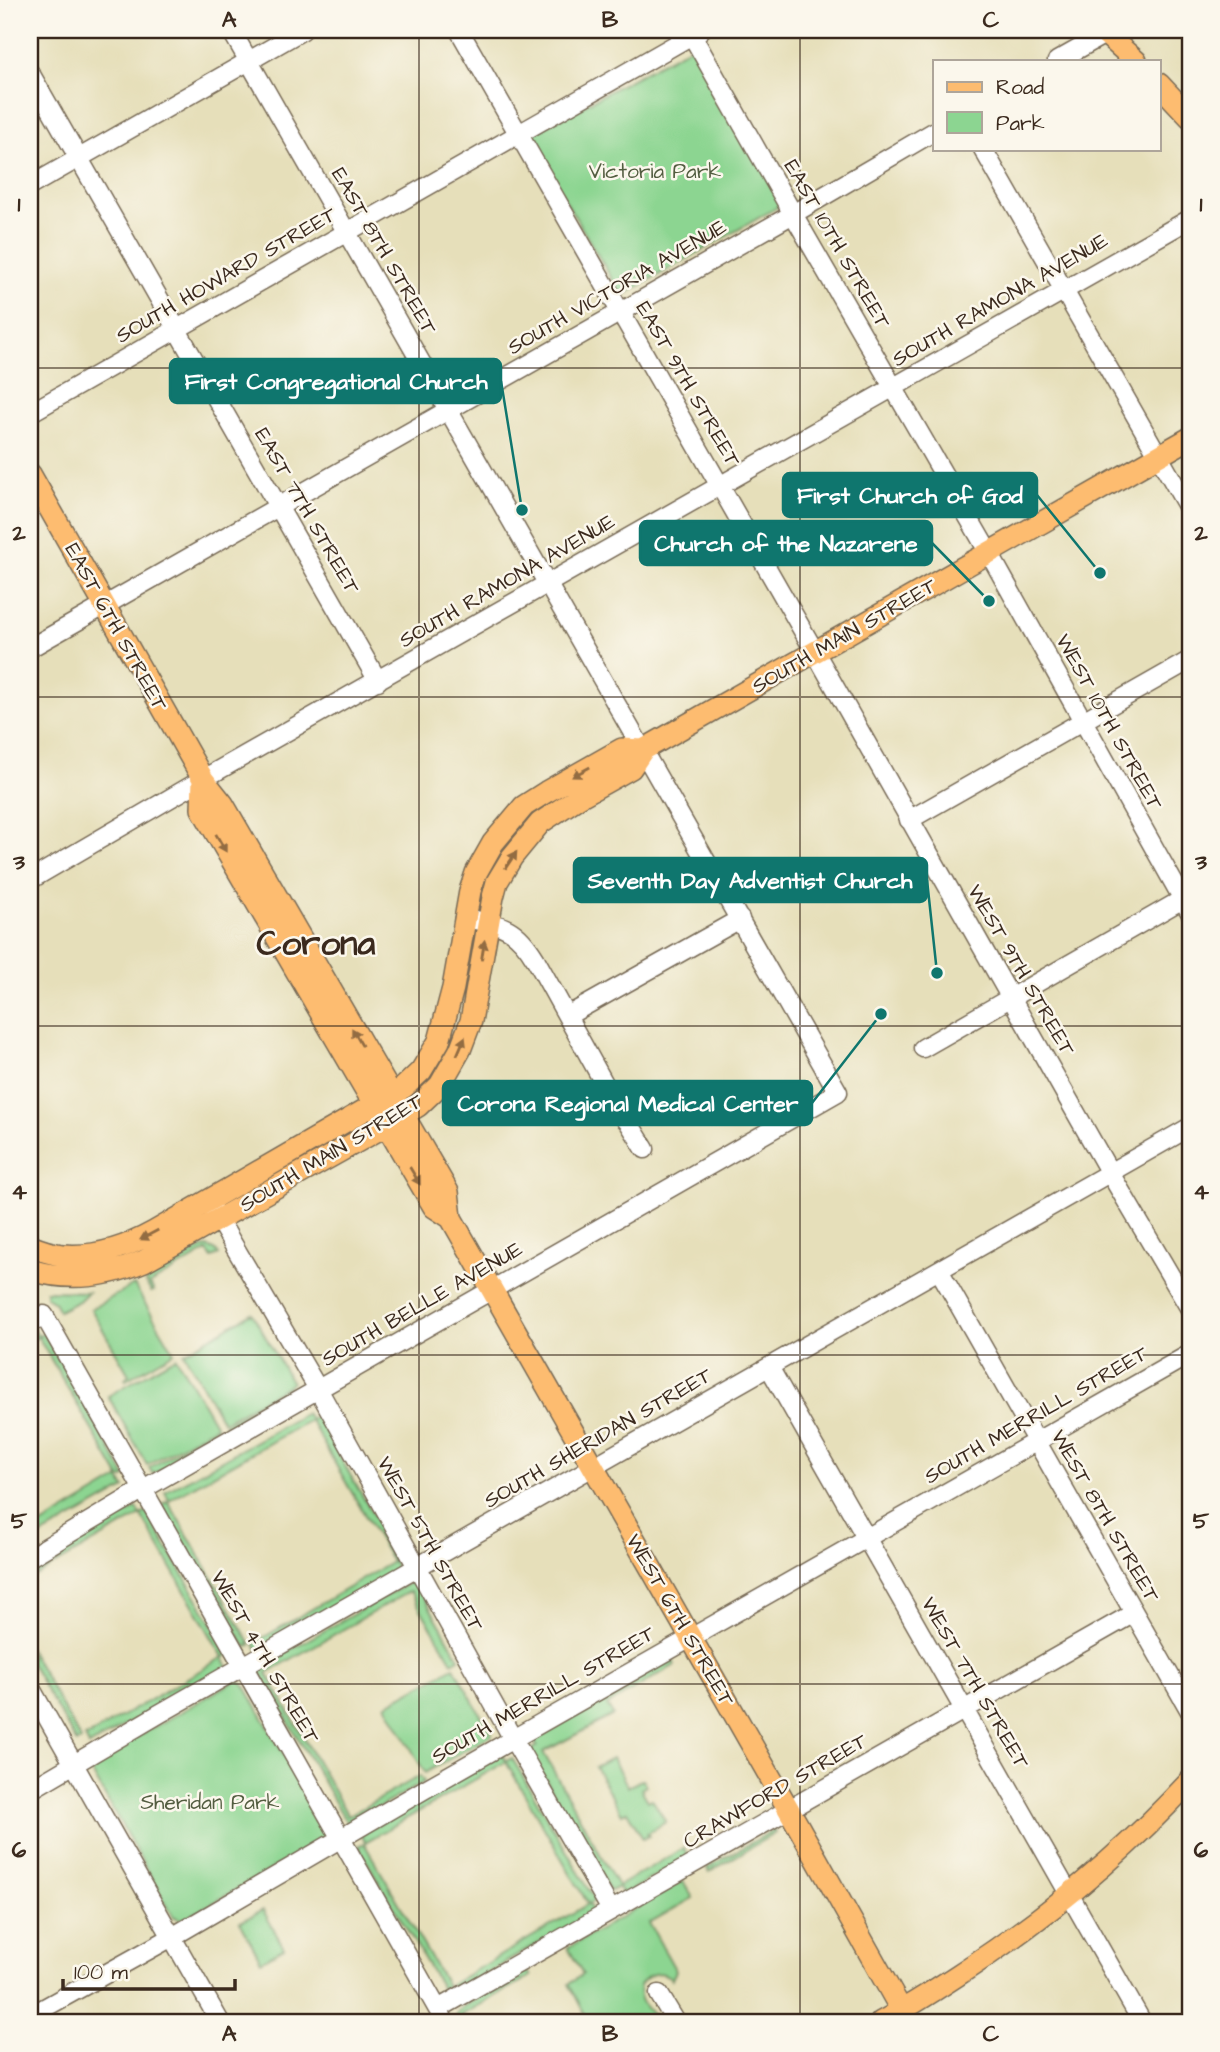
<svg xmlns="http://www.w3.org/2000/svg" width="1220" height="2052" font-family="'Architects Daughter',sans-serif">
<rect width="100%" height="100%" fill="#fbf7ec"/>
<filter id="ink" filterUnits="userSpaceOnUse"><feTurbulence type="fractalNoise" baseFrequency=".0143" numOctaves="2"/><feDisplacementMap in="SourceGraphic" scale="14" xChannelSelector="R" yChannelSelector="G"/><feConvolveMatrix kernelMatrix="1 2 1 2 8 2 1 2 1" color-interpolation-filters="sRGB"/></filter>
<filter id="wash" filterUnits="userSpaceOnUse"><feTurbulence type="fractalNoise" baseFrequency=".00686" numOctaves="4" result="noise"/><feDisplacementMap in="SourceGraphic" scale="28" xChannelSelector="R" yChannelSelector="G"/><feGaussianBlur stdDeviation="1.57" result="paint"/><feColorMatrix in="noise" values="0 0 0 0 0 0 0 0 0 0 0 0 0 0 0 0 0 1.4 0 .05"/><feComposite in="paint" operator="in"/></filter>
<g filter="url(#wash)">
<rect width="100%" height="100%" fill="#e6dfba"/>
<path fill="#8cd591" stroke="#648058" stroke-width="2" d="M692,46L783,204L622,296L527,136Z
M207,1247L215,1250L219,1255L212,1258L207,1251L150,1284L154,1291L151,1292L145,1281L202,1248Z
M134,1285L174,1352L126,1380L125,1378L129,1375L91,1309Z
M46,1291L88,1292L79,1301L59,1311L54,1302L46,1297Z
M252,1313L292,1383L223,1422L184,1353Z
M34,1329L38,1336L43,1333L126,1477L120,1479L125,1488L30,1542V1532L120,1478L38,1337L30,1341V1332Z
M176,1357L216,1426L147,1465L108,1396Z
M288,1388L294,1390L290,1395L228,1430L225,1424Z
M306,1413L310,1419L316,1416L399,1559L393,1562L398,1570L258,1650L254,1643L392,1562L310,1420L169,1500L165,1492Z
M217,1428L220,1435L155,1473H152L149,1468Z
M168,1501L251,1645L246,1647L162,1504Z
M137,1508L141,1515L146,1512L230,1654L223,1658L228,1666L89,1746L85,1738L223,1657L141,1515L30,1579V1569Z
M411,1582L416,1583L459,1658L452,1662L410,1591L267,1673L348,1816L420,1776L424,1782L349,1824L347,1823L262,1676L260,1669L263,1665Z
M30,1650L81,1740L77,1743L30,1662Z
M672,1659L675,1665L607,1705L613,1715L543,1752L618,1886L684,1848L689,1857L622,1895L618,1887L610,1891L529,1751L537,1746L532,1738Z
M454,1667L492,1735L425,1773L386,1705Z
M237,1680L243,1683L329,1833L328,1837L185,1919H179L173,1916L91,1771V1765L98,1759Z
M502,1754L506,1761L512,1758L595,1900L589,1904L594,1912L454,1992L450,1985L588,1904L506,1762L365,1842L361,1834Z
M612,1758L628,1787L643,1779L646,1786L641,1789L648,1801L652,1799L666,1822L647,1833L649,1836L643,1839L627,1811L622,1814L595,1767Z
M774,1830L775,1833L709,1872L707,1868Z
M364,1843L447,1986L442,1989L358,1846Z
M683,1881L693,1898L649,1923L676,1971L672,1979C660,1969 649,1973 640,1985C637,2003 649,2011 661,2022H589L569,1984L583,1974L568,1948Z
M263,1910L284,1948L261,1961L240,1922Z
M524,1971H527L531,1976L462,2015L466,2022H459L456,2014L461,2008Z"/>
</g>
<g filter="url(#ink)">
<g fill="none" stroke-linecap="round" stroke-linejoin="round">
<defs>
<path id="minor" d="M459,30L815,652L1110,1173L1190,1309
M689,30L793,214L989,553L1190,912
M1057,61L1112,30
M30,73L378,681
M983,149L1190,511
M30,186L303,30
M30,413L701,30
M30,648L793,214L935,131
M909,820L1190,660
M30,880L203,779L1190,219
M464,918C502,925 515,925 536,960L621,1114L629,1123L645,1149
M567,1016L740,919
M923,1048L1190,895
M213,1210L318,1389L513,1739L611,1910
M939,1270L1190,1711
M30,1323L44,1315L445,2022
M769,1367L1142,2022
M30,1557L152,1484L838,1092L231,30
M30,1687L220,2022
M30,1790L159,1714L1190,1127
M659,1994L676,2022
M438,2009L1134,1613
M30,2016L172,1937L427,1788L1190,1354"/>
<path id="major" d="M1101,30L1136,61
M1159,84L1190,117
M30,474L203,779L223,804L448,1192L451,1218L797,1824L908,2022
M203,779L202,809L434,1207L451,1218
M30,1246C40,1250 52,1254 62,1255C94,1258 127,1247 154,1232L403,1088L421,1071L439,1041L453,988L470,891L476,873L493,843L524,806L546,792L622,749L643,750
M30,1270C68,1281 107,1277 144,1261L385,1126L418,1106L440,1085L460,1050L471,1021L493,897L497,882L512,857L540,823L579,797L631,768L643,750L1190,438
M881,2022C907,2008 932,1992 958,1975C1043,1920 1121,1856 1190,1781"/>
</defs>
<use href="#minor" stroke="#776955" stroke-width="21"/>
<use href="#major" stroke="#776955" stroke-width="24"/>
<use href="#minor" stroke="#fff" stroke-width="18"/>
<use href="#major" stroke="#fdbc70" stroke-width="21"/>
</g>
<defs><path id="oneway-solid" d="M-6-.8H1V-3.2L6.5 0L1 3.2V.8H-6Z" transform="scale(1.75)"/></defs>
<g fill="#926c43">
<use href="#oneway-solid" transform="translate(581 772) rotate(151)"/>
<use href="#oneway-solid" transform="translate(221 843) rotate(60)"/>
<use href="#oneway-solid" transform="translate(511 860) rotate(-56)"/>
<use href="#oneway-solid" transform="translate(483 950) rotate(-81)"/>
<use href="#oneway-solid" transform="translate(357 1037) rotate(-120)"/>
<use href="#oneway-solid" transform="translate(461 1046) rotate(-67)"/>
<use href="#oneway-solid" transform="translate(415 1176) rotate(59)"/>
<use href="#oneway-solid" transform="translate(149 1235) rotate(152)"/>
</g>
</g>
<path fill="none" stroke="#3b2a1e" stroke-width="2" stroke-opacity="0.55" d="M419,30V2022M800,30V2022M30,368H1190M30,697H1190M30,1026H1190M30,1355H1190M30,1684H1190"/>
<g text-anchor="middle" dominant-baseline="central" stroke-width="5" stroke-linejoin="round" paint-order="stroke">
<g font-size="21" fill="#535d40" stroke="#fbf7ec">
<text x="655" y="171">Victoria Park</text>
<text x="210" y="1802">Sheridan Park</text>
</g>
<g font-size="21" fill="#3b2a1e" stroke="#fbf7ec">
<text transform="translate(837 244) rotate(60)">EAST 10TH STREET</text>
<text transform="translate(384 251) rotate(60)">EAST 8TH STREET</text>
<text transform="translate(226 275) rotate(-30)">SOUTH HOWARD STREET</text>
<text transform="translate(617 287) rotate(-30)">SOUTH VICTORIA AVENUE</text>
<text transform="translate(1000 300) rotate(-30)">SOUTH RAMONA AVENUE</text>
<text transform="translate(688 384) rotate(60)">EAST 9TH STREET</text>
<text transform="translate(307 511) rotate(60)">EAST 7TH STREET</text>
<text transform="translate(507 581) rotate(-30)">SOUTH RAMONA AVENUE</text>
<text transform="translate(116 627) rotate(61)">EAST 6TH STREET</text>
<text transform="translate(844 636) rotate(-30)">SOUTH MAIN STREET</text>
<text transform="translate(1109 722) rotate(61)">WEST 10TH STREET</text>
<text transform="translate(1021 970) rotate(60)">WEST 9TH STREET</text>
<text transform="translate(331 1153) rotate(-31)">SOUTH MAIN STREET</text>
<text transform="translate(422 1304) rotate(-30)">SOUTH BELLE AVENUE</text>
<text transform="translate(1036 1415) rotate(-30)">SOUTH MERRILL STREET</text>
<text transform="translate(598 1438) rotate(-30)">SOUTH SHERIDAN STREET</text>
<text transform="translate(1105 1516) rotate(60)">WEST 8TH STREET</text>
<text transform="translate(430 1544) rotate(61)">WEST 5TH STREET</text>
<text transform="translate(680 1620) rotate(60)">WEST 6TH STREET</text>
<text transform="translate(265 1657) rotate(60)">WEST 4TH STREET</text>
<text transform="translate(975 1683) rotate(60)">WEST 7TH STREET</text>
<text transform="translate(543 1695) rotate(-30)">SOUTH MERRILL STREET</text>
<text transform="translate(775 1791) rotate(-30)">CRAWFORD STREET</text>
</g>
<g font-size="35" font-weight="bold" fill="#3b2a1e" stroke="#fbf7ec">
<text x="316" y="943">Corona</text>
</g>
</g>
<path fill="none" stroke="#0f766e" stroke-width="2.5" d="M522 510L501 381M1100 573L1037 495M989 601L932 543M937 973L927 880M881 1014L812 1103"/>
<g fill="#0f766e" stroke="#fbf7ec" stroke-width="2.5">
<circle cx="522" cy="510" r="7"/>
<circle cx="1100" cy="573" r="7"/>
<circle cx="989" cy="601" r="7"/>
<circle cx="937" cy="973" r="7"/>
<circle cx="881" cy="1014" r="7"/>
</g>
<g fill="#0f766e" stroke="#0f766e" stroke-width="2.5">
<rect x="170" y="359" width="331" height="44" rx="7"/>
<rect x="783" y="473" width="254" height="44" rx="7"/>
<rect x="640" y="521" width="292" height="44" rx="7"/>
<rect x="574" y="858" width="353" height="44" rx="7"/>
<rect x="443" y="1081" width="369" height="44" rx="7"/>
</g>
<g font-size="23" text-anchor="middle" font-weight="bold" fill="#fff">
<text x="336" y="389">First Congregational Church</text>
<text x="910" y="503">First Church of God</text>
<text x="786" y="551">Church of the Nazarene</text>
<text x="750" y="888">Seventh Day Adventist Church</text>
<text x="628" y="1111">Corona Regional Medical Center</text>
</g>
<rect width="1220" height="2052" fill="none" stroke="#fbf7ec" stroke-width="77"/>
<rect x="933" y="60" width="228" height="91" fill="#fbf7ec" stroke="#aea59a" stroke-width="2"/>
<rect x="947" y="82" width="35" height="10" fill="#fdbc70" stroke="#aea59a" stroke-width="2"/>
<text x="996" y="94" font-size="21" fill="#3b2a1e">Road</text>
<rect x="947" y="112" width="35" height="21" fill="#8cd591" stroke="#aea59a" stroke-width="2"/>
<text x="996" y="130" font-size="21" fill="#3b2a1e">Park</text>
<path d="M63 1979v10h172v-10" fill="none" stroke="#3b2a1e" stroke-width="3.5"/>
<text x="74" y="1979" font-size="21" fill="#3b2a1e" stroke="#fbf7ec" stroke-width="5" paint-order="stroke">100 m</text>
<rect x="38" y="38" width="1144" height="1976" fill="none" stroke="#3b2a1e" stroke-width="2.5"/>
<g font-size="23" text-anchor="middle" font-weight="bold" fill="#3b2a1e">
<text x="229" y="27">A</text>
<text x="610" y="27">B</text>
<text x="991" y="27">C</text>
<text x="19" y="211">1</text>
<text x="1201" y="211">1</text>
<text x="19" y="540">2</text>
<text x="1201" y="540">2</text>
<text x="19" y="869">3</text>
<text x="1201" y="869">3</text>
<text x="19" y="1199">4</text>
<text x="1201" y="1199">4</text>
<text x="19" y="1528">5</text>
<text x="1201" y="1528">5</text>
<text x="19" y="1857">6</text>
<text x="1201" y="1857">6</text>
<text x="229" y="2041">A</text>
<text x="610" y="2041">B</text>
<text x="991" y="2041">C</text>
</g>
</svg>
